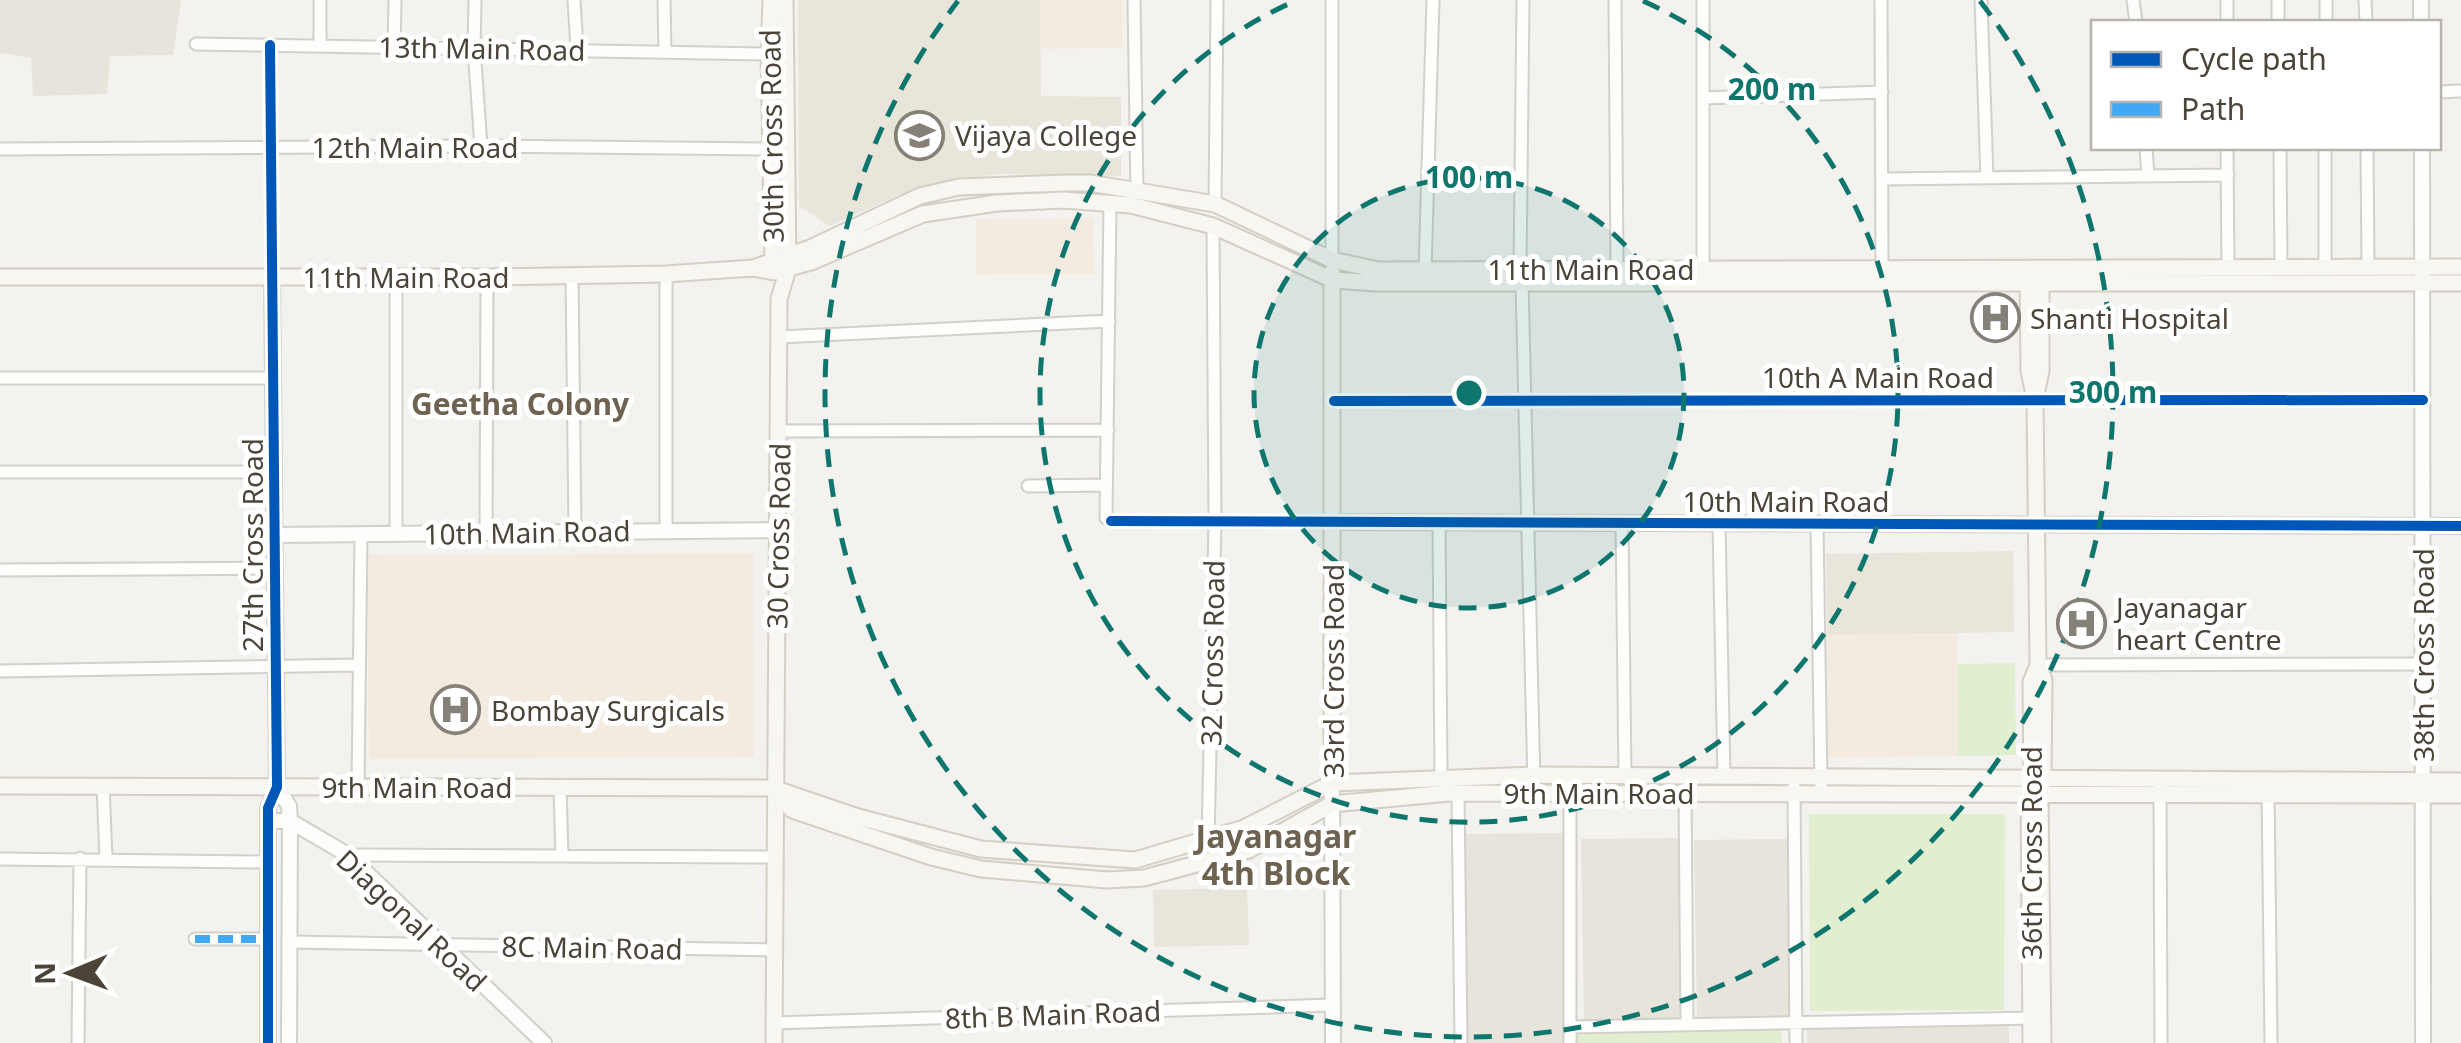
<svg xmlns="http://www.w3.org/2000/svg" width="2461" height="1043" font-family="'Noto Sans',sans-serif">
<rect width="100%" height="100%" fill="#f4f2ee"/>
<path fill="#e7e4dc" d="M0,0H181L173,55L110,56L107,94L33,96L31,58L0,53Z
M1565,833L1568,1043H1465L1462,834Z
M1682,838L1684,1018L1584,1020L1581,839Z
M1787,839L1790,1016L1697,1018L1694,840Z
M2009,1022V1043H1807V1024Z"/>
<path fill="#f3ebdf" d="M1040,0H1122L1123,48L1041,49Z
M1093,218L1094,274L976,275V219Z
M753,553L754,757L369,759L367,555Z
M1957,633L1958,756L1828,758L1827,635Z"/>
<path fill="#eae5da" d="M798,0H1040L1041,96L1121,97V176L998,174L963,179L904,193L829,226L799,206Z
M2013,551L2014,632L1827,635L1826,554Z
M1247,888L1249,945L1154,947L1153,890Z"/>
<path fill="#e1eecf" d="M2015,663L2016,755L1958,756L1957,664Z
M1809,814H2005L2004,1010L1810,1011Z
M1781,1029L1782,1043H1577V1033Z"/>
<g fill="none" stroke-linecap="round" stroke-linejoin="round">
<defs>
<path id="minor" d="M475,0L474,48L481,146
M574,0L577,49
M664,0L665,51
M1134,0L1137,191
M1332,0V260
M1615,0L1617,269
M1703,0V269
M1881,0L1882,269
M1981,0L1987,178
M2133,0L2136,22
M2227,0V22
M2278,0V22
M2365,0L2366,22
M2326,22V0
M196,44L769,54
M270,45L272,277
M320,45V0
M394,48L395,0
M2438,92L2461,91
M1703,98L1882,92
M2146,148L2148,176
M2227,148L2228,268
M2280,148L2281,268
M2367,148L2368,268
M0,149L481,146L770,149
M1882,179L2228,175
M1110,202L1106,518L1111,521L1334,522
M1215,204L1217,0
M2325,268V148
M1425,270L1433,0
M1520,270L1523,0
M396,275V534
M572,275L575,532
M1522,283L1534,783
M779,337L1109,321
M0,378H274
M1334,401L2423,400
M779,431L1108,430
M0,472H274
M1028,486L1106,485
M1439,522L1441,777
M1622,523L1625,778
M1719,524L1724,778
M1817,524L1821,785
M666,531V274
M486,533L487,277
M0,570L275,568
M2038,665L2422,664
M0,671L359,665
M103,786L106,858
M358,787L361,534
M560,787L562,856
M1794,787L1796,1043
M2160,788L2161,1043
M2268,789L2271,1043
M1458,793L1461,1043
M1685,793L1687,1024
M1208,840L1215,521L1213,226
M348,855L773,857
M0,859L267,862
M195,939H268
M290,942L774,950
M774,1023L1332,1005
M1570,1027L2036,1018
M78,1043L80,858
M1570,1043V778"/>
<path id="tertiary" d="M2421,0V22
M2422,148L2423,1043
M1334,522L2461,526
M275,535L779,530
M1332,783L1333,1043
M277,787L289,806L290,821L289,1043
M268,821H290L348,855L544,1043
M268,1043V808L277,787L272,277"/>
<path id="secondary" d="M771,0L769,54L773,266
M753,268L810,248L920,196L959,187L1066,183H1090L1215,204L1332,260L1378,270L2461,267
M0,277H487L666,274L753,268L774,272L811,262L923,214L997,203L1063,200L1131,205L1213,226L1333,280L1377,283H2461
M2028,278L2029,371L2033,390
M2041,279V371L2035,399L2038,665L2044,680L2043,778L2040,794L2043,1043
M1332,783V272
M0,786L773,788L858,817L981,849L1135,860L1244,828L1332,783L1534,775L2461,781
M776,791L792,810L931,857L981,869L1107,880L1144,878L1249,850L1332,804L1449,793L2461,795
M774,1043L779,299L788,269L785,0
M2031,1043L2029,793L2032,778L2031,682L2038,665"/>
</defs>
<use href="#minor" stroke="#d2d0cb" stroke-width="15"/>
<use href="#tertiary" stroke="#d2d0cb" stroke-width="18"/>
<use href="#secondary" stroke="#d3cfc5" stroke-width="19"/>
<use href="#minor" stroke="#fdfdfc" stroke-width="11"/>
<use href="#tertiary" stroke="#fdfdfc" stroke-width="14"/>
<use href="#secondary" stroke="#f7f6f1" stroke-width="15"/>
<path stroke="#3fa9f5" stroke-width="8" stroke-dasharray="15 8" stroke-linecap="butt" d="M195,939H268"/>
<defs>
<path id="cycleway" d="M1334,401L2423,400
M1111,521L2461,526
M268,1043V808L277,787L270,45"/>
</defs>
<use href="#cycleway" stroke="#fff" stroke-width="16"/>
<use href="#cycleway" stroke="#0057b8" stroke-width="10"/>
</g>
<circle cx="1469" cy="393" r="215" fill="#0f766e" fill-opacity=".12"/>
<g fill="none" stroke="#0f766e" stroke-width="5" stroke-dasharray="18 12">
<circle cx="1469" cy="393" r="215"/>
<path d="M1643 1A429 429 0 1 1 1295 1"/>
<path d="M1980 1A644 644 0 1 1 958 1"/>
</g>
<defs>
<symbol id="university-ring" viewBox="-11 -11 22 22"><circle r="9.5" fill="#fff" stroke="#868178" stroke-width="1.5"/><path d="M0-5L7-2L0 1L-7-2ZM-4 1L0 2.5L4 1V4Q0 6-4 4Z" fill="#868178"/></symbol>
<symbol id="hospital-ring" viewBox="-11 -11 22 22"><circle r="9.5" fill="#fff" stroke="#868178" stroke-width="1.5"/><path d="M-5-5h3v3.5h4V-5h3V5h-3V1.5h-4V5h-3Z" fill="#868178"/></symbol>
</defs>
<g fill-rule="evenodd">
<use href="#university-ring" x="892" y="108" width="55" height="55"/>
<use href="#hospital-ring" x="1968" y="290" width="55" height="55"/>
<use href="#hospital-ring" x="2054" y="596" width="55" height="55"/>
<use href="#hospital-ring" x="428" y="682" width="55" height="55"/>
</g>
<g text-anchor="middle" dominant-baseline="central" stroke-width="10" stroke-linejoin="round" paint-order="stroke">
<g font-size="28" fill="#4b4439" stroke="#fff">
<text transform="translate(482 48) rotate(1)">13th Main Road</text>
<text transform="translate(771 136) rotate(-91)">30th Cross Road</text>
<text x="415" y="147">12th Main Road</text>
<text x="1591" y="269">11th Main Road</text>
<text x="406" y="277">11th Main Road</text>
<text x="1878" y="377">10th A Main Road</text>
<text x="1786" y="501">10th Main Road</text>
<text transform="translate(527 532) rotate(-1)">10th Main Road</text>
<text transform="translate(778 536) rotate(-89)">30 Cross Road</text>
<text transform="translate(252 545) rotate(-90)">27th Cross Road</text>
<text transform="translate(1212 653) rotate(-89)">32 Cross Road</text>
<text transform="translate(2423 655) rotate(-90)">38th Cross Road</text>
<text transform="translate(1333 671) rotate(-90)">33rd Cross Road</text>
<text x="417" y="787">9th Main Road</text>
<text x="1599" y="793">9th Main Road</text>
<text transform="translate(2031 853) rotate(-90)">36th Cross Road</text>
<text transform="translate(412 920) rotate(43)">Diagonal Road</text>
<text transform="translate(592 947) rotate(1)">8C Main Road</text>
<text transform="translate(1053 1014) rotate(-2)">8th B Main Road</text>
</g>
<g font-size="28" fill="#4b4439" stroke="#fff" text-anchor="start">
<text x="955" y="135">Vijaya College</text>
<text x="2030" y="318">Shanti Hospital</text>
<text x="2116" y="607">Jayanagar<tspan x="2116" dy="32">heart Centre</tspan></text>
<text x="491" y="710">Bombay Surgicals</text>
</g>
<g font-size="30" font-weight="bold" fill="#6e6250" stroke="#fff">
<text x="520" y="403">Geetha Colony</text>
</g>
<g font-size="32" font-weight="bold" fill="#6e6250" stroke="#fff">
<text x="1276" y="835">Jayanagar<tspan x="1276" dy="37">4th Block</tspan></text>
</g>
</g>
<circle cx="1469" cy="393" r="15" fill="#0f766e" stroke="#fff" stroke-width="5"/>
<g font-size="30" text-anchor="middle" font-weight="bold" fill="#0f766e" stroke="#fff" stroke-width="10" stroke-linejoin="round" paint-order="stroke">
<text x="1772" y="100">200 m</text>
<text x="1469" y="188">100 m</text>
<text x="2113" y="403">300 m</text>
</g>
<rect x="2091" y="20" width="350" height="130" fill="#ffffff" stroke="#b7b4b0" stroke-width="2.5"/>
<rect x="2111" y="52" width="50" height="15" fill="#0057b8" stroke="#b7b4b0" stroke-width="2.5"/>
<text x="2181" y="70" font-size="30" fill="#4b4439">Cycle path</text>
<rect x="2111" y="102" width="50" height="15" fill="#3fa9f5" stroke="#b7b4b0" stroke-width="2.5"/>
<text x="2181" y="120" font-size="30" fill="#4b4439">Path</text>
<g transform="translate(70 973) rotate(269)" stroke="#ffffff" stroke-width="8" paint-order="stroke">
<path d="M0-8L18 38L0 25L-18 38Z" fill="#4b4439"/>
<text y="-15" font-size="28" font-weight="bold" text-anchor="middle" fill="#4b4439">N</text>
</g>
</svg>
